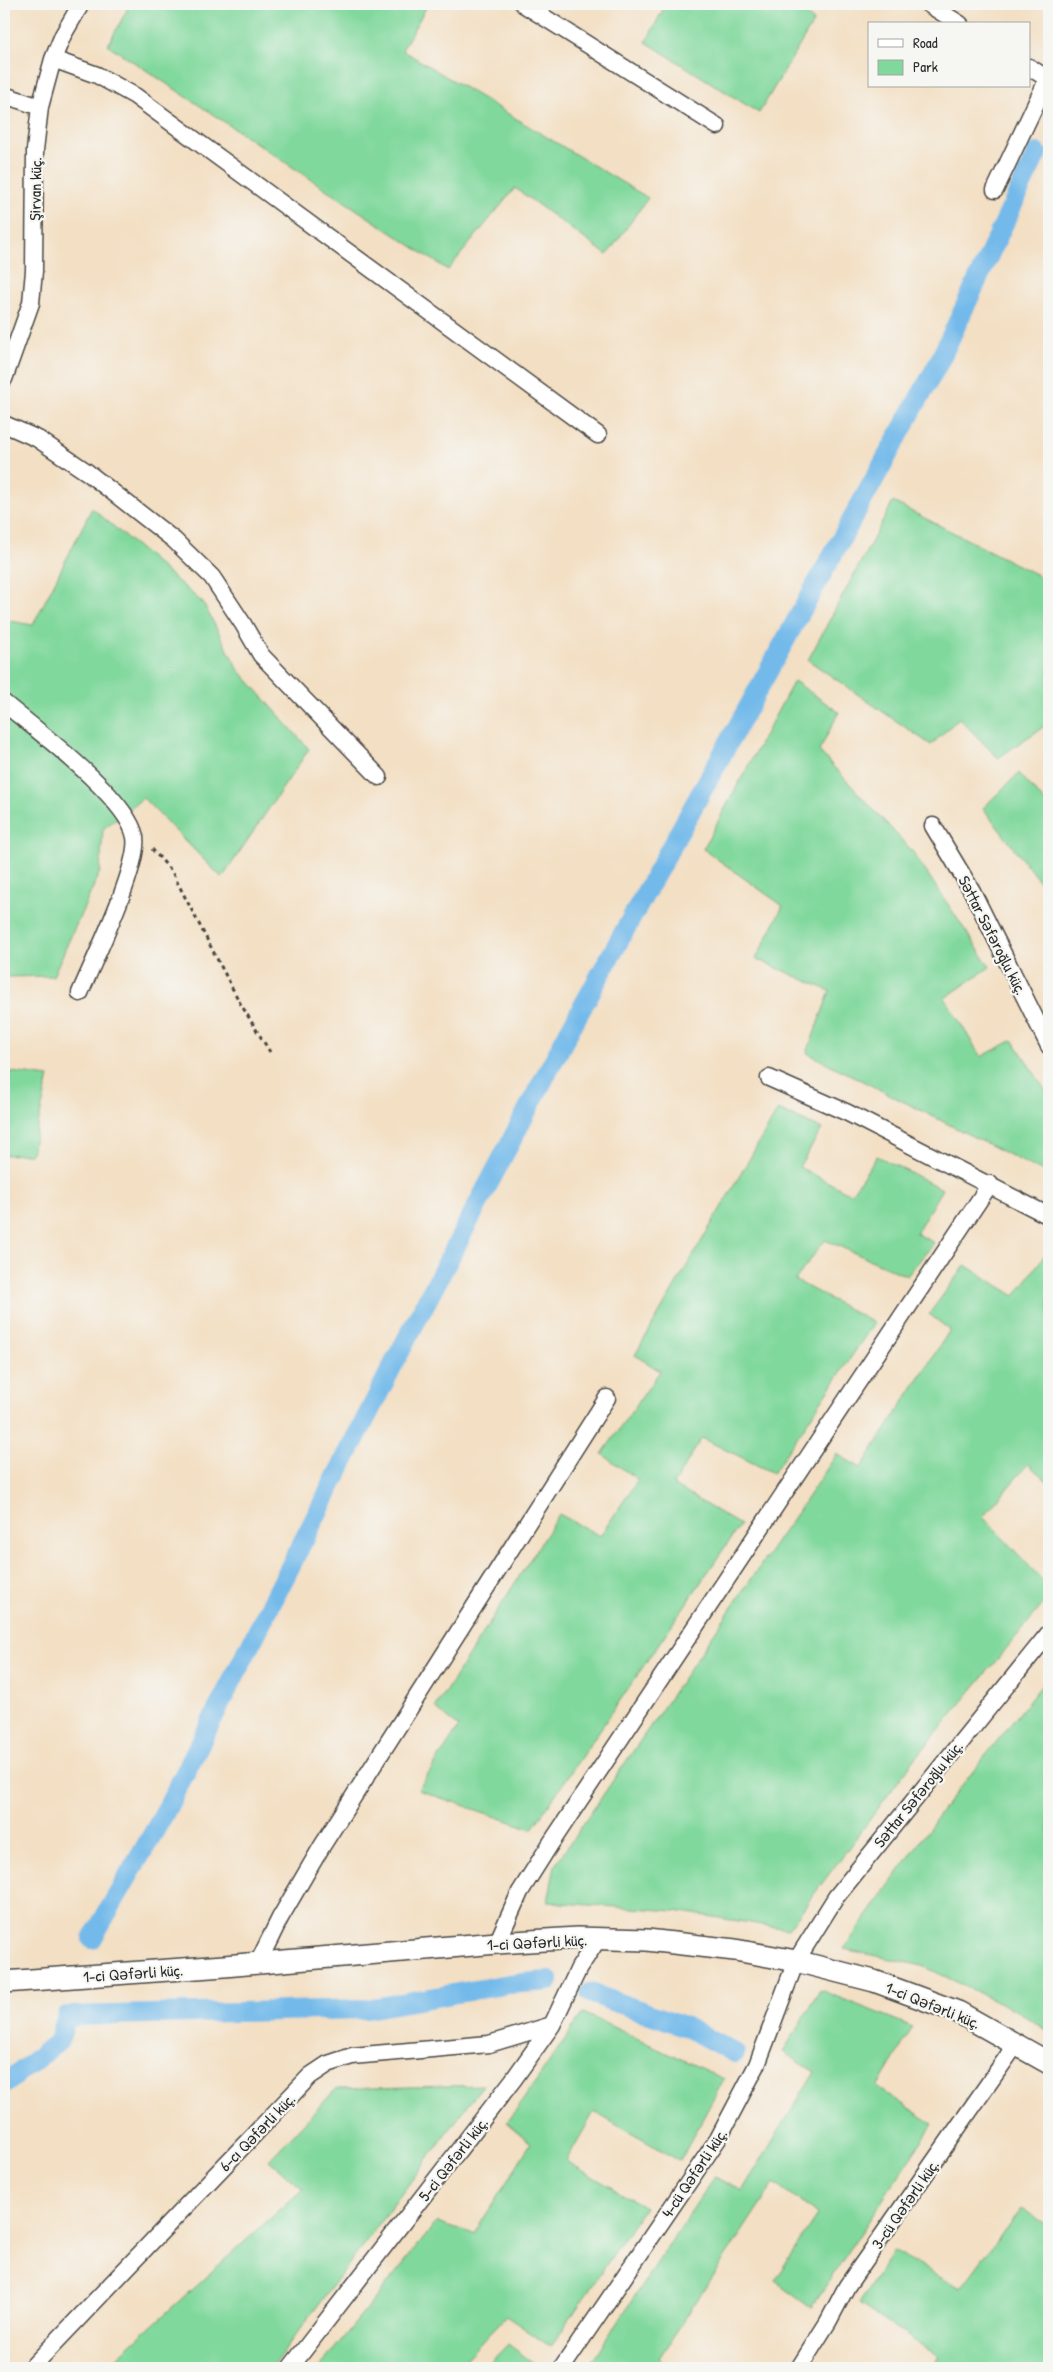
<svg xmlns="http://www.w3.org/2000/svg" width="1053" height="2372" font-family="'Patrick Hand',sans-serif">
<rect width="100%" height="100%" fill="#f6f6f2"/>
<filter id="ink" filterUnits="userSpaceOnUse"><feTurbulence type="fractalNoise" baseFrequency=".02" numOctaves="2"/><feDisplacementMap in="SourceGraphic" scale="10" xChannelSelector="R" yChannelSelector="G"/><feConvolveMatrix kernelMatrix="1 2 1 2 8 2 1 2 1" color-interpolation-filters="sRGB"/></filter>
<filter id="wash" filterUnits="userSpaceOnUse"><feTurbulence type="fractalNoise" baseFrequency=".0096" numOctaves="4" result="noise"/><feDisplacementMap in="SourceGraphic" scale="20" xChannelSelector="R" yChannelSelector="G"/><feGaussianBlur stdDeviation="1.12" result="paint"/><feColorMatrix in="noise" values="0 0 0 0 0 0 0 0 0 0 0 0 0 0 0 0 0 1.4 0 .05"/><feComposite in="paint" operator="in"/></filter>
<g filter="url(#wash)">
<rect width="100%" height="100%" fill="#f3dfc3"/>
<path fill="#80d89c" stroke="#568264" d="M130,4H428L402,50L648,198L607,255L515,188L448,270L108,45Z
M666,4H793L814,21L759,113L646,42Z
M893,502L1049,581V723L998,758L959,718L931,745L808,660Z
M92,508L203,603L238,669L309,749L222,878L143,798L103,829L100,872L53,976L4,977V620L33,625Z
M794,681L839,712L819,751L912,851L990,967L945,998L981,1057L1013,1040L1049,1096V1175L807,1053L830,991L756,959L783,906L703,849Z
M1019,773L1049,807V894L983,808Z
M4,1071L49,1077L31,1154L4,1155Z
M778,1110L822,1129L799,1167L851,1194L877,1156L942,1189L916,1233L934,1243L907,1276L825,1240L795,1280L874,1323L773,1473L702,1438L673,1485L740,1525L532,1829L418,1790L459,1727L435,1708L559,1514L600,1536L638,1480L602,1454L660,1371L635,1355Z
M1049,1249V1483L1028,1464L983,1517L1049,1587V1597L915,1759L788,1929L675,1911L548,1902L555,1865L837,1454L861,1468L950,1330L929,1314L965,1265L1015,1296Z
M1049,1676V2032L1015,2010L923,1966L844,1949L943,1809Z
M820,1990L913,2027L877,2087L933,2124L811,2308L774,2281L818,2214L774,2183L659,2358L669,2368H587L714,2177L742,2191L815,2072L783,2052Z
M583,2013L724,2079L680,2161L594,2112L566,2161L645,2207L551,2347L506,2316L457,2368H319L437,2222L474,2234L531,2143L507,2123Z
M483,2085L271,2368H105L303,2189L269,2160L336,2089Z
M1021,2208L1049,2226V2368H931L939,2357L859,2304L893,2251L961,2288Z
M508,2344L540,2368H485Z"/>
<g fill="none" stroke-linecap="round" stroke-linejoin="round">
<path stroke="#73baea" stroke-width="20" d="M92,1939L163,1816L393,1365L568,1033L938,364L1037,153
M590,1993L684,2026L735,2053
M4,2085L59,2041L67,2016L367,2009L509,1984L549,1981"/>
</g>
</g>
<g filter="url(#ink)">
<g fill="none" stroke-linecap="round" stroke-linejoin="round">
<defs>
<path id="minor" d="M523,4L717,126
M928,4L960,24
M53,59L97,75L135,96L598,435
M1029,67L1048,79
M4,95L40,107
M995,190L1049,76
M4,379L31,303L34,271L35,150L40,107L53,59L63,35L81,4
M4,424L38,439L87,472L174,540L212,577L243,624L261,655L379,777
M4,703C35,729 128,798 135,837C140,866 93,962 80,993
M933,826L972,891L1049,1046
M769,1078L848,1113L1049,1216
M497,1943L520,1892L551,1843L990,1184
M258,1963L280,1918L322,1846L607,1398
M31,2368L310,2076L328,2064L352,2056L489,2044L552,2025
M290,2368L513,2080L552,2025L579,1968L598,1939
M562,2368L718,2139L757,2065L796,1961L836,1897L1049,1633
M799,2368L828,2322L847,2286L1017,2043"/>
<path id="tertiary" d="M4,1982L224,1966L497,1943L577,1938L647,1940L735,1950L796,1961L874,1981L958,2012L1049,2063"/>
</defs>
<use href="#minor" stroke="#494642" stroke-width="19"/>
<use href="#tertiary" stroke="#494642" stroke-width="24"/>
<path stroke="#494642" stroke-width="3" stroke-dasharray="4 4" stroke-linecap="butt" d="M152,849L172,872L240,1003L270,1052"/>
<use href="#minor" stroke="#fff" stroke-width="16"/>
<use href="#tertiary" stroke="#fff" stroke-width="21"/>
</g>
</g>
<g text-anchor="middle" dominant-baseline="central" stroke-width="4.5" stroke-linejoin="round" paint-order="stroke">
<g font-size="16" fill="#2b2b2b" stroke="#f6f6f2">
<text transform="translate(35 189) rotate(-89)">Şirvan küç.</text>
<text transform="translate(993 935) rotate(63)">Səttar Səfəroğlu küç.</text>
<text transform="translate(918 1794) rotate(-51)">Səttar Səfəroğlu küç.</text>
<text transform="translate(537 1942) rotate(-3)">1-ci Qəfərli küç.</text>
<text transform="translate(133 1973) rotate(-4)">1-ci Qəfərli küç.</text>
<text transform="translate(933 2005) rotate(22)">1-ci Qəfərli küç.</text>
<text transform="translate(257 2132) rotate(-46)">6-cı Qəfərli küç.</text>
<text transform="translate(453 2159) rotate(-52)">5-ci Qəfərli küç.</text>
<text transform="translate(694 2173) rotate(-56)">4-cü Qəfərli küç.</text>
<text transform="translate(905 2204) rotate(-55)">3-cü Qəfərli küç.</text>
</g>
</g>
<rect width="1053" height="2372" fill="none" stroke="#f6f6f2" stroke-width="20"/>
<rect x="868" y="22" width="162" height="65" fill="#f6f6f2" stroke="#a5a5a2"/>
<rect x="878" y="39" width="25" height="8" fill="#ffffff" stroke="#a5a5a2"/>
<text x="913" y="48" font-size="15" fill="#2b2b2b">Road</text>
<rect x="878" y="60" width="25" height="15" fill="#80d89c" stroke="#a5a5a2"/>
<text x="913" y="72" font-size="15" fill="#2b2b2b">Park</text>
</svg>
